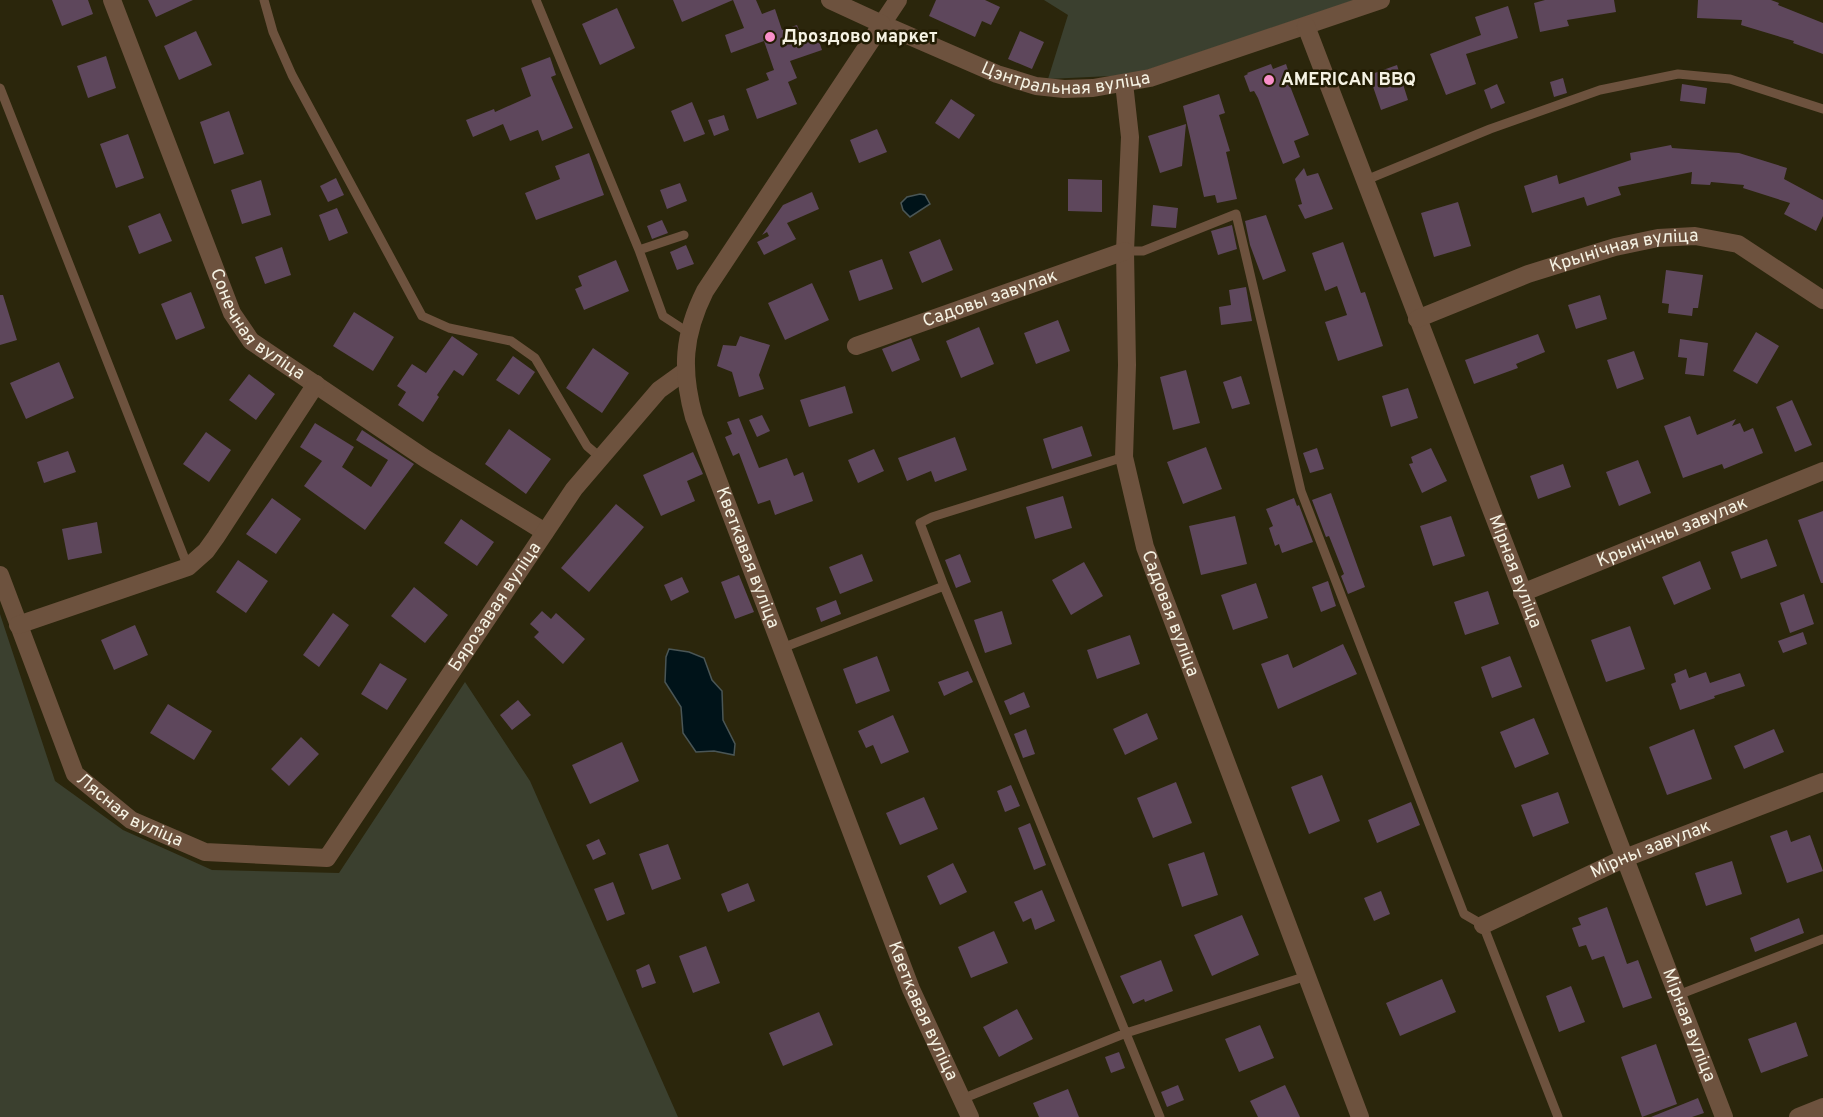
<svg xmlns="http://www.w3.org/2000/svg" width="1823" height="1117" font-family="Overpass,sans-serif">
<rect width="100%" height="100%" fill="#2b260c"/>
<path fill="#3b402f" d="M1044,0H1355L1132,75L1048,79L1068,15Z
M0,614L55,781L123,830L212,870L339,873L465,682L530,781L678,1117H0Z"/>
<path fill="#001319" stroke="#4a5656" stroke-width="1.5" d="M920,194L925,195L930,204L910,217L903,210L901,203L907,197Z
M669,649L689,652L704,658L712,680L722,691L723,720L735,744L734,755L714,751L696,752L683,733L681,707L665,682L666,657Z"/>
<path fill="#5e475c" d="M52,0H88L93,14L62,26Z
M148,0H193L156,17Z
M673,0H733L682,22Z
M733,0H756L762,14L775,9L782,30L797,25L803,40L817,35L822,50L790,61L797,78L788,82L797,104L757,119L746,89L769,80L766,73L774,70L764,41L731,53L725,35L744,28Z
M936,0H985L1000,7L991,25L982,21L975,37L929,16Z
M1545,0H1614L1616,12L1567,20L1569,26L1540,32L1534,3Z
M1698,0H1771L1779,3L1778,5L1823,23V54L1793,43L1794,41L1741,25L1742,20L1697,18Z
M1508,6L1518,38L1466,54L1476,84L1446,95L1430,54L1481,35L1475,17Z
M617,8L635,48L600,65L582,24Z
M196,31L212,65L179,80L164,46Z
M1020,31L1044,42L1032,69L1008,59Z
M106,56L116,88L88,98L77,66Z
M550,57L556,75L551,77L573,128L542,141L538,130L510,141L503,124L473,137L466,120L494,109L495,112L531,96L521,68Z
M1271,64L1273,69L1286,64L1293,85L1290,86L1309,135L1294,141L1300,157L1283,164L1258,98L1254,91L1250,92L1244,76L1248,74L1247,73Z
M1397,65L1408,100L1381,110L1369,75Z
M1563,78L1567,93L1554,97L1550,82Z
M1497,84L1505,103L1491,109L1484,90Z
M1682,84L1707,88L1705,104L1680,101Z
M1219,94L1225,113L1219,115L1230,151L1226,152L1237,199L1217,203L1215,195L1204,197L1183,106Z
M951,99L975,115L959,139L935,123Z
M692,102L705,134L684,142L671,111Z
M229,111L244,154L214,164L200,122Z
M724,115L729,130L714,136L708,120Z
M1186,124L1182,166L1160,173L1148,136Z
M877,129L887,152L859,163L850,140Z
M128,134L144,178L116,188L100,144Z
M1671,145L1672,148L1739,153L1787,168L1784,179L1823,200V216L1816,231L1784,214L1790,203L1743,188L1744,185L1711,182L1710,185L1691,184L1692,172L1618,187L1621,195L1587,206L1584,197L1532,213L1524,186L1557,175L1559,184L1631,160L1630,153Z
M589,153L604,195L536,220L525,193L560,179L555,166Z
M1304,168L1307,176L1318,173L1333,209L1305,219L1298,205L1302,204L1295,179Z
M336,178L344,195L328,202L320,186Z
M1068,179L1102,180V212L1068,211Z
M261,180L271,215L242,224L231,190Z
M680,183L687,201L667,209L660,190Z
M812,192L819,209L787,223L796,239L764,255L757,242L769,236L767,232L762,235L783,205Z
M1458,202L1471,246L1434,257L1421,213Z
M1153,205L1178,208L1176,228L1151,226Z
M337,208L348,233L329,241L319,215Z
M160,213L172,241L139,254L128,226Z
M1266,215L1286,271L1263,280L1250,245L1245,221Z
M662,220L668,233L652,239L647,226Z
M1232,225L1237,249L1218,255L1211,231Z
M940,239L953,270L922,283L909,252Z
M1343,242L1361,293L1365,292L1383,346L1338,361L1325,322L1347,315L1337,286L1325,291L1312,253Z
M686,245L694,264L677,270L670,252Z
M282,247L291,275L265,284L255,257Z
M882,259L893,289L859,301L849,271Z
M616,260L629,291L584,310L575,289L582,286L578,276Z
M1666,270L1703,275L1698,308H1693L1692,316L1668,313L1669,304L1662,303Z
M812,283L829,320L785,340L768,303Z
M1246,287L1252,321L1221,325L1219,307L1231,305L1229,290Z
M191,292L205,328L176,340L161,304Z
M0,295H3L17,340L0,345Z
M1600,295L1607,319L1576,329L1568,305Z
M354,312L394,337L373,371L333,346Z
M1058,320L1070,351L1036,364L1024,333Z
M979,327L994,364L961,378L946,341Z
M1756,332L1779,346L1757,384L1733,371Z
M1538,334L1545,352L1516,364L1518,368L1474,384L1465,360Z
M452,336L478,354L463,376L454,370L437,395L439,397L423,422L398,405L406,392L397,386L412,364L426,373Z
M740,336L770,345L759,375L764,389L739,397L732,372L717,366L723,345L736,346Z
M911,338L920,360L892,372L882,349Z
M1680,339L1708,343L1704,376L1685,374L1687,358L1678,357Z
M593,348L629,373L602,413L566,388Z
M1634,351L1644,379L1617,389L1607,360Z
M513,356L535,372L519,395L496,380Z
M59,362L74,398L26,419L10,383Z
M1186,370L1200,423L1173,430L1160,377Z
M249,374L275,394L256,420L229,400Z
M1241,376L1250,404L1232,409L1223,382Z
M845,386L853,413L809,427L800,400Z
M1408,388L1418,418L1391,427L1382,396Z
M1792,400L1812,445L1795,452L1776,407Z
M762,415L770,431L757,437L749,420Z
M1690,416L1697,435L1736,419L1732,426L1740,423L1744,432L1753,428L1763,453L1724,469L1722,464L1683,478L1664,426Z
M739,418L759,468L787,458L794,476L803,472L813,501L775,515L770,500L758,504L739,453L733,456L725,437L732,434L727,422Z
M315,423L354,447L342,467L371,487L388,460L356,440L362,430L414,464L365,530L304,486L322,461L300,447Z
M1082,426L1092,456L1052,469L1043,439Z
M509,429L551,459L526,494L485,464Z
M206,432L231,450L209,482L183,464Z
M955,437L967,470L935,482L931,471L907,481L898,458Z
M1206,447L1222,489L1183,504L1167,462Z
M1317,448L1324,469L1310,473L1303,453Z
M1431,448L1447,481L1422,493L1409,464L1413,463L1411,457Z
M874,449L884,471L858,483L848,460Z
M68,451L76,472L44,483L37,462Z
M693,452L703,474L687,481L695,501L661,516L643,475Z
M1638,460L1651,493L1619,506L1606,472Z
M1563,464L1571,487L1538,499L1530,476Z
M1331,493L1365,587L1348,594L1341,576L1344,574L1329,536L1326,537L1312,500Z
M1063,496L1072,528L1035,539L1026,507Z
M272,498L301,519L276,554L246,534Z
M1294,498L1297,506L1299,505L1313,542L1282,553L1279,544L1275,546L1269,528L1273,526L1266,509Z
M616,504L644,527L589,592L561,568Z
M1823,511V583H1821L1798,520Z
M1235,516L1247,564L1201,575L1189,526Z
M1451,516L1465,556L1433,566L1420,526Z
M461,519L494,542L477,566L444,543Z
M97,522L102,553L68,560L62,529Z
M1767,539L1777,566L1741,579L1731,552Z
M862,554L873,581L840,594L829,567Z
M960,554L971,582L956,588L945,560Z
M238,560L268,581L246,613L216,592Z
M1700,561L1711,589L1674,605L1662,577Z
M1084,562L1103,596L1071,615L1052,580Z
M739,575L754,612L735,619L721,582Z
M682,577L689,592L671,601L664,585Z
M1328,581L1336,606L1321,612L1312,587Z
M1256,583L1268,618L1233,630L1221,595Z
M414,587L448,615L425,643L391,616Z
M1488,591L1499,624L1465,635L1454,602Z
M1804,594L1814,624L1790,633L1780,603Z
M836,600L841,614L821,622L816,608Z
M542,611L551,619L556,613L585,639L563,664L534,637L539,632L530,624Z
M1002,611L1012,644L985,653L974,620Z
M333,613L349,625L319,667L303,655Z
M135,625L148,655L114,670L101,640Z
M1630,626L1645,669L1606,682L1591,640Z
M1803,632L1807,644L1783,653L1778,641Z
M1130,635L1140,664L1097,679L1087,650Z
M1343,644L1357,674L1278,709L1261,664L1288,654L1293,668Z
M877,656L890,691L856,704L843,669Z
M1510,656L1522,687L1492,698L1481,667Z
M380,663L407,679L387,710L361,694Z
M1686,669L1689,678L1706,672L1710,683L1740,673L1745,686L1714,696L1715,698L1680,710L1671,684L1676,682L1674,674Z
M968,671L973,682L944,696L938,682Z
M1024,692L1030,707L1010,715L1004,701Z
M518,700L531,715L512,730L500,715Z
M168,704L212,731L194,760L150,733Z
M1147,713L1158,739L1125,755L1113,729Z
M893,715L909,752L881,764L873,745L866,748L858,731Z
M1534,718L1549,754L1515,768L1500,732Z
M1026,729L1035,754L1023,758L1014,734Z
M1694,729L1712,779L1667,795L1649,747Z
M1774,729L1784,752L1744,769L1734,746Z
M301,737L319,754L289,786L271,769Z
M622,742L639,781L590,804L572,765Z
M1322,775L1340,821L1309,834L1291,787Z
M1176,782L1192,823L1153,838L1137,798Z
M1011,785L1020,806L1005,812L997,791Z
M1558,792L1569,823L1533,837L1521,805Z
M924,797L938,829L900,845L886,813Z
M1411,802L1420,825L1377,843L1368,820Z
M1030,823L1046,865L1034,870L1018,828Z
M1787,830L1791,842L1810,835L1823,871L1787,883L1770,836Z
M599,839L606,854L593,860L586,845Z
M668,844L681,879L652,890L639,854Z
M1204,852L1218,895L1182,907L1168,864Z
M1732,861L1742,894L1706,906L1695,873Z
M953,863L967,892L940,905L927,876Z
M613,882L625,914L607,921L594,889Z
M748,883L755,901L728,912L721,894Z
M1042,890L1055,921L1035,930L1031,918L1023,922L1014,902Z
M1381,891L1390,914L1374,921L1364,898Z
M1607,907L1627,964L1638,960L1652,998L1623,1008L1604,956L1592,960L1586,945L1579,947L1572,928L1581,925L1578,918Z
M1242,915L1259,955L1212,976L1194,935Z
M1799,918L1804,933L1755,952L1750,938Z
M994,931L1008,963L971,978L958,947Z
M706,946L720,983L693,993L679,956Z
M1161,960L1173,991L1145,1002L1144,999L1133,1004L1120,976Z
M649,964L656,983L642,988L636,970Z
M1442,979L1456,1012L1400,1036L1386,1003Z
M1571,986L1585,1022L1559,1032L1546,996Z
M1017,1009L1033,1039L999,1057L983,1027Z
M819,1012L833,1045L783,1066L769,1033Z
M1796,1022L1808,1056L1761,1073L1748,1039Z
M1260,1025L1274,1058L1239,1072L1225,1039Z
M1656,1044L1677,1104L1642,1117L1621,1057Z
M1119,1052L1125,1068L1111,1073L1105,1057Z
M1178,1085L1184,1100L1167,1107L1161,1092Z
M1285,1085L1300,1117H1258L1250,1101Z
M1068,1089L1079,1117H1039L1033,1103Z
M1698,1098L1704,1113L1692,1117H1651Z"/>
<g fill="none" stroke-linecap="round" stroke-linejoin="round">
<path stroke="#6d523e" stroke-width="9" d="M264,0L273,32L292,75L422,316L449,328L511,341L535,358L587,446L601,458
M536,0L639,250L663,316L689,333
M0,88L188,567
M1366,180L1490,129L1600,90L1678,74L1730,79L1823,109
M639,250L684,235
M1125,251H1143L1236,214L1301,491L1464,914L1483,925L1558,1117
M944,586L1160,1117
M782,648L944,586L920,523L932,517L1124,457
M1678,995L1823,939
M962,1099L1126,1033L1307,976"/>
<g stroke="#6d523e" stroke-width="18">
<path id="s1" d="M112,0L232,313L251,341L426,459L545,532"/>
<path id="s2" d="M898,0L882,24L997,74L1036,86L1064,89L1093,88L1150,78L1381,0"/>
<path id="s3" d="M1306,26L1724,1117"/>
<path id="s4" d="M1124,83L1130,137L1125,251L1127,365L1124,457L1145,547L1360,1117"/>
<path id="s5" d="M1417,319L1528,274L1615,247L1658,238L1695,236L1738,244L1823,300"/>
<path id="s6" d="M856,346L1125,251"/>
<path id="s7" d="M0,575L75,774L131,820L205,852L327,858L574,489L659,390L684,372"/>
<path id="s8" d="M1522,593L1823,471"/>
<path d="M18,625L188,567L206,551L216,537L316,384"/>
<path id="s9" d="M1483,925L1625,858L1823,782"/>
<path d="M1798,1117L1823,1107"/>
</g>
<path stroke="#6d523e" stroke-width="18" id="s10" d="M830,0L882,24L705,291C683,335 681,370 694,417L911,989L970,1117"/>
</g>
<g fill="#f98fc9" stroke="#221c03" stroke-width="2">
<circle cx="770" cy="37" r="6"/>
<circle cx="1269" cy="80" r="6"/>
</g>
<g text-anchor="middle" dominant-baseline="central" stroke-width="5" stroke-linejoin="round" paint-order="stroke">
<g font-size="18" font-weight="bold" fill="#f5f2e3" stroke="#221c03" text-anchor="start">
<text x="782" y="37">Дроздово маркет</text>
<text x="1281" y="80">AMERICAN BBQ</text>
</g>
<g font-size="18" fill="#f5f2e3" stroke="#221c03">
<text stroke="none"><textPath href="#s2" startOffset="224">Цэнтральная вуліца</textPath></text>
<text stroke="none"><textPath href="#s5" startOffset="219">Крынічная вуліца</textPath></text>
<text stroke="none"><textPath href="#s6" startOffset="142">Садовы завулак</textPath></text>
<text stroke="none"><textPath href="#s1" startOffset="360">Сонечная вуліца</textPath></text>
<text stroke="none"><textPath href="#s8" startOffset="162">Крынічны завулак</textPath></text>
<text stroke="none"><textPath href="#s10" startOffset="658">Кветкавая вуліца</textPath></text>
<text stroke="none"><textPath href="#s3" startOffset="584">Мірная вуліца</textPath></text>
<text stroke="none"><textPath href="#s7" startOffset="790">Бярозавая вуліца</textPath></text>
<text stroke="none"><textPath href="#s4" startOffset="538">Садовая вуліца</textPath></text>
<text stroke="none"><textPath href="#s7" startOffset="279">Лясная вуліца</textPath></text>
<text stroke="none"><textPath href="#s9" startOffset="184">Мірны завулак</textPath></text>
<text stroke="none"><textPath href="#s10" startOffset="1144">Кветкавая вуліца</textPath></text>
<text stroke="none"><textPath href="#s3" startOffset="1070">Мірная вуліца</textPath></text>
</g>
</g>
</svg>
